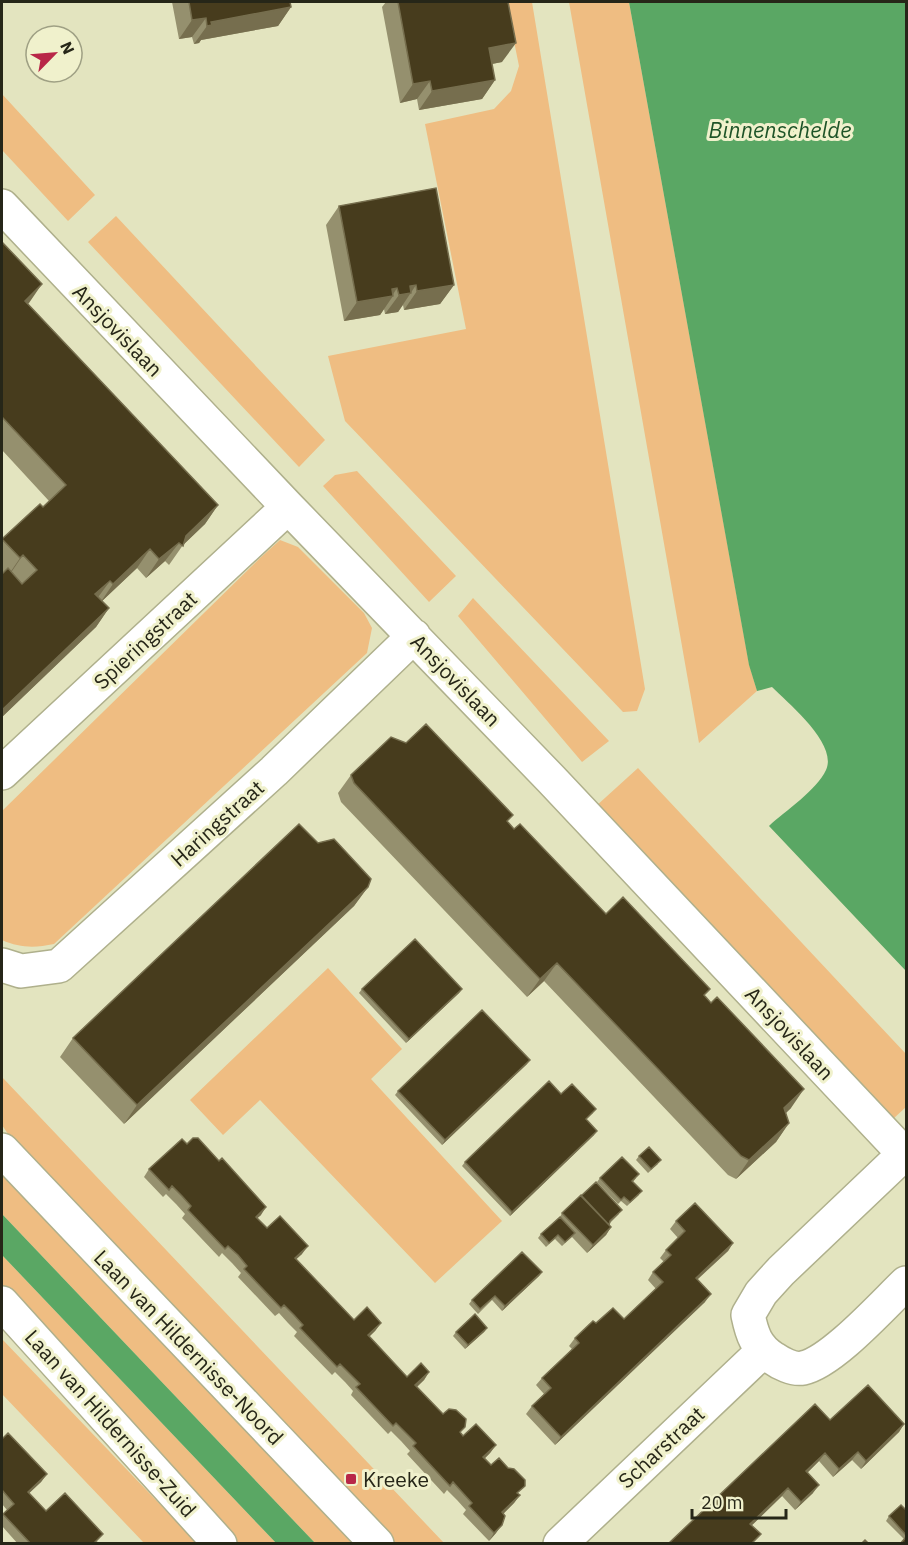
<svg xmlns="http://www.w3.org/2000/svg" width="908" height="1545" font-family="'IBM Plex Sans',sans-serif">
<rect width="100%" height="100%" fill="#e3e4bf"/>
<path fill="#efbd82" d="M506,2H532L645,689L637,711L623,712L345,421L328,356L466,329L425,124L494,109L511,91L519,66Z
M569,2H629L749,664L757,691L699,743Z
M2,94L95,195L68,221L2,150Z
M116,216L325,440L299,467L88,242Z
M357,471L456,576L429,602L323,486L335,475Z
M280,540L298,547L364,613L372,628L367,653L54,944C35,948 20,948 2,940V811L260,558Z
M473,598L609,741L582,762L458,616Z
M638,768L906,1054V1107L893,1119L595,807Z
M328,968L402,1049L371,1079L502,1221L435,1283L260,1100L223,1135L190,1100Z
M2,1077L444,1543L390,1544L10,1137L2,1125Z
M2,1166L360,1543H315L2,1214Z
M2,1255L276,1543H234L2,1300Z
M2,1339L197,1543H144L2,1394Z"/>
<path fill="#5aa764" d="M629,2H906V971L769,826C785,811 817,790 826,770C838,744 789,704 772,687L757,691L749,665Z
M2,1214L315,1543H276L2,1255Z"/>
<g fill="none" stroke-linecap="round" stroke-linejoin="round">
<defs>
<path id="minor" d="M2,206L288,507L551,779L906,1156
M2,773L288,507
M2,965L21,971L59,966L274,771L414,636
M2,1150L377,1544
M904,1154L781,1271L761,1293L748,1315C752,1334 756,1347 773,1358C780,1363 793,1370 803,1368C832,1362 883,1305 906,1283
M2,1303L220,1544
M560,1544L763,1351"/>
</defs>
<use href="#minor" stroke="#afb08c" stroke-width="36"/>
<use href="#minor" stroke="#fff" stroke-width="33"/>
</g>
<path fill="#95906e" d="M172,2H290L291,7L278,26L201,40L199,43L194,44L192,37L179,39Z
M386,2H508L502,62L492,64L495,80L482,99L419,110L417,99L400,103L382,7Z
M339,206L454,285L440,304L404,310L403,305L398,312L385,314L384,309L380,315L344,321L326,225Z
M2,242L28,304L218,505L205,524L183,545L169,565L165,561L146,578L137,568L102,601L109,608L96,627L2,717V574L3,573L2,572V540L40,504L43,507L49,501L2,450Z
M351,775L508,822L514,829L606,914L705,996L791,1108L786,1113L789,1123L776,1142L736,1179L728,1175L544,981L527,997L341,802L338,793Z
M318,843L368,887L354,906L124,1124L60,1057L73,1038Z
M362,989H462L459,993L406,1043L359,993Z
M527,1064L442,1145L395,1095L398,1091Z
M561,1094L593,1113L586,1119L594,1135L510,1216L462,1166L465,1162Z
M639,1156L658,1164L648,1173L636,1160Z
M149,1169L261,1215L257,1218L267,1228L302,1254L296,1259L354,1320L381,1323L375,1331L369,1336L407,1377L429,1372L424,1380L417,1387L463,1436L496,1445L490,1453L485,1458L520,1495L514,1503L503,1514L496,1533L489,1541L463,1514L466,1510L457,1500L447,1490L444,1494L407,1454L410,1451L401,1441L391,1431L388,1434L351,1395L353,1391L345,1382L335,1372L332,1375L294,1336L297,1332L288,1323L279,1313L275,1316L238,1277L241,1273L232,1263L222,1253L219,1257L182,1218L185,1214L176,1204L166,1194L163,1197L144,1177Z
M600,1178H636L633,1182L639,1195L627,1206L621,1201L618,1204L597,1182Z
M581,1196L619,1214L610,1223L609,1225L611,1227L606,1235L587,1253L572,1237L562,1246L555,1239L546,1247L538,1238L541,1234L560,1217L562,1213Z
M676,1221L733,1243L728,1251L697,1280L705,1302L555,1445L526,1414L532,1406L544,1394L536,1385L542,1378L572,1349L569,1346L575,1338L596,1323L624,1319L656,1289L648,1280L653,1272L664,1262L660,1258L666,1250L678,1238L670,1229Z
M542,1272L539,1276L502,1311L492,1300L478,1314L469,1304L472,1300Z
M487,1328L484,1332L465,1349L453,1336L456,1332Z
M830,1420L904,1424L899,1432L861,1469L852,1460L833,1477L819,1461L808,1472L813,1493L795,1510L782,1496L752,1525Z
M2,1439L47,1474L41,1482L29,1493L46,1511L98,1542L96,1544H18L2,1526V1516L7,1510L2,1504Z
M906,1510V1544L904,1539L886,1521L889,1516Z"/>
<path fill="#766e4e" d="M291,7L278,26L201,40L199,43L194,44L207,26L211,22Z
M206,18L192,37L179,39L192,20Z
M516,43L502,62L476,67L489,48Z
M495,80L482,99L419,110L432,91Z
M430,81L417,99L400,103L413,84Z
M42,284L29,303L11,320L25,301Z
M416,285L398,312L385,314L399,295L410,286Z
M454,285L440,304L404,310L417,291Z
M397,288L392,296H393L380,315L344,321L357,302L392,289Z
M218,505L205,524L182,546L186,536Z
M179,543L165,561L146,578L159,559Z
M150,549L137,568L100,603L113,584Z
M23,555L10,574L7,577L20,558Z
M110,581L96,600L95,594Z
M109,608L96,627L2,717V710Z
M368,887L354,906L124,1124L137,1105Z
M557,963L544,981L527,997L540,979Z
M462,989L459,993L406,1043L409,1039Z
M530,1060L527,1064L442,1145L445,1140Z
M804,1089L791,1108L771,1127L784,1108Z
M789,1123L776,1142L736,1179L749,1160Z
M597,1131L594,1135L510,1216L512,1212Z
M266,1207L261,1215L250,1225L256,1217Z
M611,1227L606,1235L587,1253L593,1245Z
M733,1243L728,1251L690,1286L696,1278Z
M308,1246L302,1254L289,1266L295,1258Z
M542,1272L539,1276L502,1311L505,1306Z
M711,1294L705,1302L555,1445L561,1437Z
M381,1323L375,1331L363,1343L368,1335Z
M487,1328L484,1332L465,1349L468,1345Z
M429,1372L424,1380L410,1393L415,1385Z
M904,1424L899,1432L861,1469L866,1461Z
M496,1445L490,1453L478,1465L483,1457Z
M858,1452L852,1460L833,1477L839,1469Z
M825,1453L819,1461L801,1479L806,1471Z
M47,1474L41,1482L22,1500L28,1492Z
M819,1485L813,1493L795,1510L801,1502Z
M788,1488L782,1496L745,1532L750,1524Z
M520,1495L514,1503L497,1520L502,1512Z
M502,1525L496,1533L489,1541L494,1533Z"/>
<path fill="#473c1d" stroke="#766e4e" stroke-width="1.5" d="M189,2H290L291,7L211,22L212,25L207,26L206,18L192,20Z
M398,2H508L516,43L489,48L495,80L432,91L430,81L413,84Z
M436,188L454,285L417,291L416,285L410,286L411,293L399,295L397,288L392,289L393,296L357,302L339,206Z
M2,242L42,284L25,301L218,505L186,536L183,546L179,543L159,559L150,549L113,584L110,581L95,594L109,608L2,710V574L8,568L22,584L37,570L23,555L20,558L2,539L40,504L43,507L66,485L2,417Z
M426,724L513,815L507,821L514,829L520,824L606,914L623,897L710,989L704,995L711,1003L717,997L804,1089L784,1108L789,1123L749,1160L741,1156L557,963L540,979L354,783L351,775L391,737L406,743Z
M299,824L318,843L334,839L371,879L368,887L137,1105L73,1038Z
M415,939L462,989L409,1039L362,989Z
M482,1010L530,1060L445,1140L398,1091Z
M549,1081L561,1094L572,1084L596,1109L586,1119L597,1131L512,1212L465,1162Z
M193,1138H198L219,1161L222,1158L266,1207L256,1217L267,1228L280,1216L308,1246L295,1258L354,1320L367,1307L381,1323L368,1335L407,1377L421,1363L429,1372L415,1385L443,1414L449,1409L456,1410L466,1419L465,1427L460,1432L463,1436L476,1424L496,1445L483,1457L491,1465L499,1458L508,1468L514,1469L525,1480V1486L517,1493L520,1495L502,1512L505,1516L502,1525L494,1533L469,1506L472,1503L462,1492L453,1482L450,1486L413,1446L416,1443L396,1423L393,1426L356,1387L360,1384L340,1364L337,1367L300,1328L303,1325L294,1315L284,1305L281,1308L244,1269L247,1266L238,1255L228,1246L225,1249L188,1210L191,1206L182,1196L172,1186L169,1190L149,1169L182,1139L187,1144Z
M649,1147L661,1160L651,1169L639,1156Z
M622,1157L639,1174L632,1181L642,1191L630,1202L624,1197L621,1200L600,1178Z
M596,1182L622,1210L610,1221L609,1225L581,1196Z
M581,1195L611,1227L593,1245L562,1213Z
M695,1203L733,1243L696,1278L711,1294L561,1437L532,1406L551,1388L542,1378L579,1343L575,1338L593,1321L596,1323L613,1308L624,1319L663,1282L653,1272L671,1255L666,1250L685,1231L676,1221Z
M560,1217L575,1233L565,1242L558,1235L549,1243L541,1234Z
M522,1252L542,1272L505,1306L495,1296L480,1309L472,1300Z
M475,1314L487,1328L468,1345L456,1332Z
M868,1385L904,1424L866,1461L858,1452L839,1469L825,1453L806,1471L819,1485L801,1502L788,1488L750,1524L761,1534L751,1544H668L815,1404L830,1420Z
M8,1433L47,1474L28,1492L46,1511L65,1493L103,1534L93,1544H31L3,1514L14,1504L2,1490V1439Z
M901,1505L906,1510V1535L889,1516Z
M906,1537V1544H900Z
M865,1540L869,1544H861Z"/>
<rect fill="#b82748" stroke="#f0f1cc" stroke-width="2" x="345" y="1473" width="12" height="12" rx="3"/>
<g text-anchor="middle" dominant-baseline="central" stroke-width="6" stroke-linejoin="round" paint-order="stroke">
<g font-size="21" fill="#262618" stroke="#f0f1cc">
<text transform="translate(118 330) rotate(46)">Ansjovislaan</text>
<text transform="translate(145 640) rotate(-43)">Spieringstraat</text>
<text transform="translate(456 680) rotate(46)">Ansjovislaan</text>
<text transform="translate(217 823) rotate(-42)">Haringstraat</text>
<text transform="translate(790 1033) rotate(47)">Ansjovislaan</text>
<text transform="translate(189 1347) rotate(46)">Laan van Hildernisse-Noord</text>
<text transform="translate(111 1423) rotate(48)">Laan van Hildernisse-Zuid</text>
<text transform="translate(661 1447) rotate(-43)">Scharstraat</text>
</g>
<g font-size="21" fill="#262618" stroke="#f0f1cc" text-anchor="start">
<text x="363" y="1479">Kreeke</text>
</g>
<g font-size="22" font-style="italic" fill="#1e5428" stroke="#f0f1cc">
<text x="780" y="129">Binnenschelde</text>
</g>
</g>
<rect width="908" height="1545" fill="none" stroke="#262618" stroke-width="6"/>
<g transform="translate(54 54) rotate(65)"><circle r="28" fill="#f0f1cc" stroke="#9fa084" stroke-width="1.5"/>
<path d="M0-4.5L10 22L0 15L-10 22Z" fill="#b82748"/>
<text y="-9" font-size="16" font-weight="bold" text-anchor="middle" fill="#262618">N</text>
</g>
<path d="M692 1509v9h94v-9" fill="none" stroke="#262618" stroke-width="3"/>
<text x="701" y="1509" font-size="18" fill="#262618" stroke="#f0f1cc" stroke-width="4.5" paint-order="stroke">20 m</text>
</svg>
